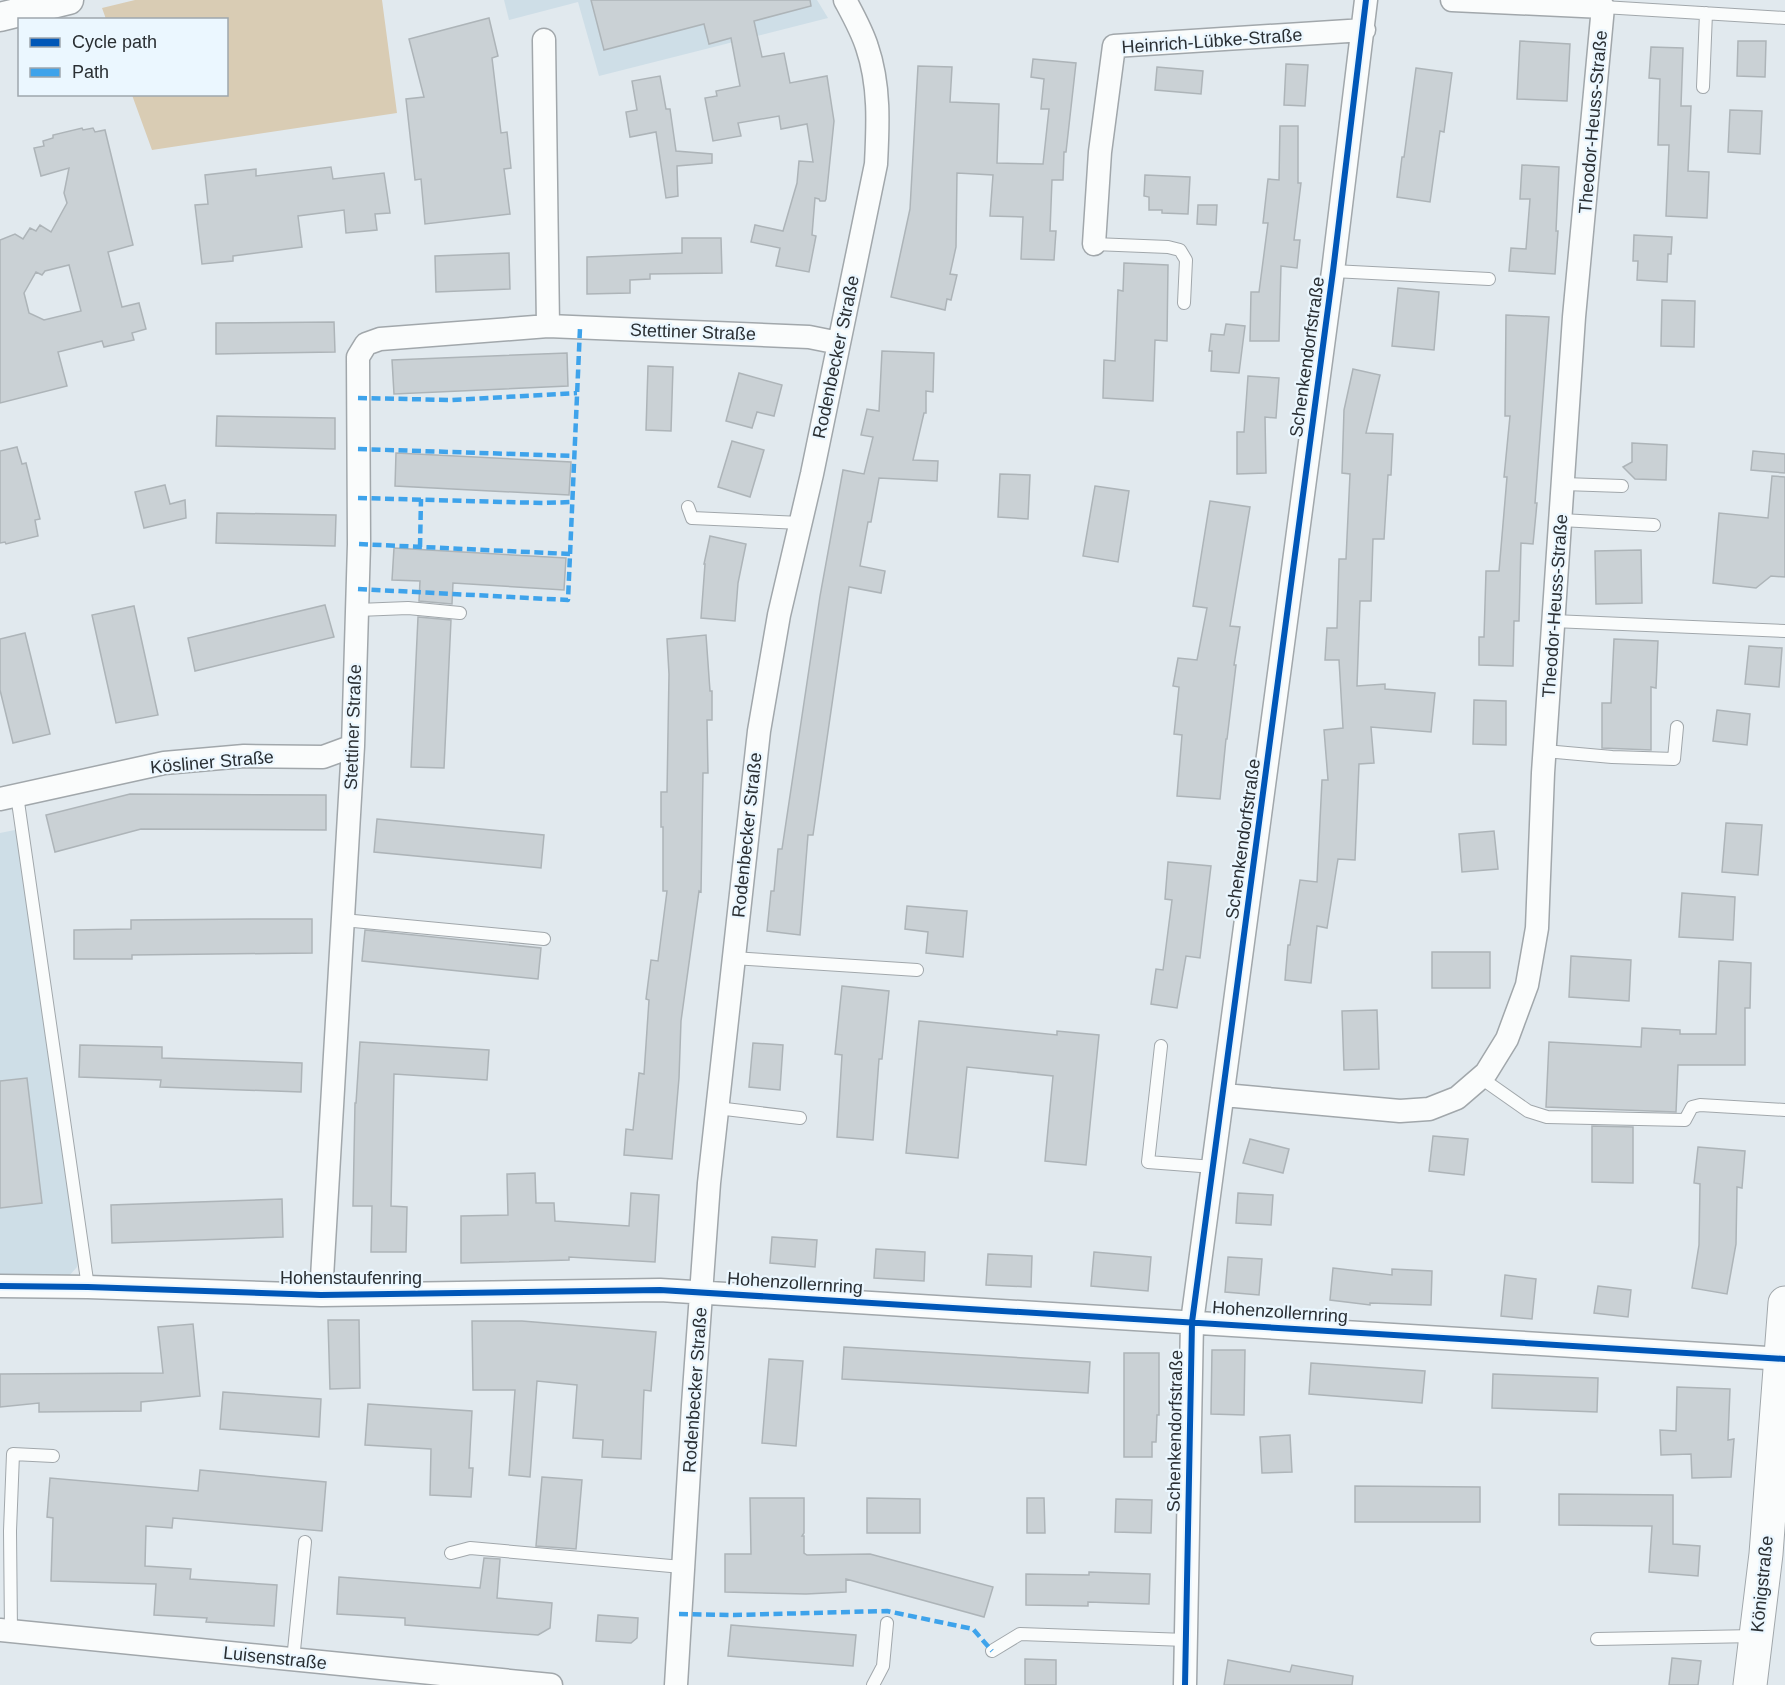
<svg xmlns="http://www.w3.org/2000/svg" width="1785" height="1685" viewBox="0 0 1785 1685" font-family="Helvetica,sans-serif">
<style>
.built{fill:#cedee7}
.park{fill:#d9ccb4}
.building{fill:#cad1d5;stroke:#adb4b8;stroke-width:1.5;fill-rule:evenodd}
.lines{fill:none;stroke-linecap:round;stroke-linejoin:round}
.service-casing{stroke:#a1a7ab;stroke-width:14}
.minor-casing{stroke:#a1a7ab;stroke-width:25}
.tertiary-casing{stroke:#a1a7ab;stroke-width:31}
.secondary-casing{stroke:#a1a7ab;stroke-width:35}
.service{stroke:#fafcfc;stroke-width:12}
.minor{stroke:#fafcfc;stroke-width:22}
.tertiary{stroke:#fafcfc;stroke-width:28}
.secondary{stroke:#fafcfc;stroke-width:33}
.quiet{stroke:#3ea3eb;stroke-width:4.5;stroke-dasharray:9 4.5;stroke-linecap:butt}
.cycleway-casing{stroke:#ebf7ff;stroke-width:10}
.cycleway{stroke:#0057b8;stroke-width:6}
.labels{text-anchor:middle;stroke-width:4.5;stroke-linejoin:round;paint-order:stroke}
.street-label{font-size:18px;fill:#2a2f33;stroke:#ebf7ff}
</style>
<rect width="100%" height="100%" fill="#e1e9ee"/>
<path class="built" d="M504 0H817L828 18 599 76 578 2 509 20Z
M20 829 80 1251 77 1267 68 1277 0 1276V833Z"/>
<path class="park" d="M135 0H382L397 113 152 150 132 95 226 94V20L106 19 102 8Z"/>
<path class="building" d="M591 0H810L811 6 754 21 762 57 784 53 790 83 827 76 834 121 826 199 825 201H820L819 199 815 198 812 235 816 236 809 272 776 266 780 248 751 242 755 225 783 231 797 183 799 161 813 162 807 124 781 129 779 116 738 123 741 136 713 141 705 98 717 96 716 91 740 86 731 38 709 44 704 24 604 50Z
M489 18 498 56 492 58 501 133 507 132 511 168 504 169 510 214 425 224 421 179 415 180 406 99 424 97 409 39Z
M1520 41 1570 44 1567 101 1517 99Z
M1738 41H1766L1765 77 1737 76Z
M1651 47 1683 48 1681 106H1691L1688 171 1709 172 1707 218 1666 216 1669 145H1658L1660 79 1649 78Z
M1033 59 1076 63 1066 152H1064L1063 180H1052L1050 231H1056L1054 260 1021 259 1023 217 990 216 993 175 957 173 956 247 950 274 957 275 951 300 947 299 945 310 891 297 910 209 918 66 952 67 950 102 999 104 997 163 1043 164 1049 109H1041L1044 79 1031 77Z
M1286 64 1308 65 1305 106 1284 105Z
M1157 67 1203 71 1201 94 1155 90Z
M1416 68 1452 73 1444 132 1440 131 1430 202 1397 197 1402 157H1404Z
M660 76 666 109H670L676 151 712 154V163L677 166 678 196 666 198 656 132 630 137 626 112 637 110 632 81Z
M1730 110 1762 111 1760 154 1728 152Z
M1280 126H1298V183H1301L1294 240H1300L1297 268 1281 266 1279 341H1250L1251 292H1259L1268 223H1263L1268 179 1279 180Z
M82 128 83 130 93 128 95 132 105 130 133 245 108 252 122 307 139 303 146 329 132 333 134 340 104 347 102 341 58 352 67 386 0 403V240L15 234 23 239 30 228 36 231 40 225 51 232 67 203 64 193 69 168 41 176 34 148 44 146 43 141 53 138V135ZM69 265 81 311 44 320 29 313 24 293 36 272 42 275 45 271Z
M1522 165 1559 167 1556 231H1558L1555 274 1509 271 1511 248 1526 249 1530 199H1520Z
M331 167 333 179 384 173 390 213 375 214 377 230 346 233 344 210 298 216 302 247 233 256V261L202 264 195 205 208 204 205 175 256 169V176Z
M1145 175 1190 177 1188 214 1162 213V210H1149V197L1144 196Z
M1198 205H1217L1216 225 1197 224Z
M1634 235 1672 237 1671 254H1668L1667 282 1637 280 1638 261H1633Z
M682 238H721L722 273 650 274V279L630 280V293L587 294V257L682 253Z
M509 253 510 289 436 292 435 256Z
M1124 263 1168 265 1167 341 1155 340 1153 401 1103 398 1104 360 1115 361 1118 290 1123 291Z
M1398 288 1439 292 1434 350 1392 346Z
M1662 300 1695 301 1694 347 1661 346Z
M1506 315 1549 317 1535 503H1537L1533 544 1521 543 1519 621H1514L1513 666 1479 665V637H1484L1486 571H1499L1507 477H1504L1510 416H1505Z
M334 322 335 352 216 354V323Z
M1226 324 1245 326 1239 373 1211 371 1212 351H1209L1211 334 1224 335Z
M882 351 934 353 933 392 926 391V413H924L913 460 938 461 937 481 879 478 871 522H868L860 566 885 571 881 593 849 587 813 835H808L800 935 767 931 771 891H774L778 849H782L820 596 843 470 864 474 873 437 861 435 867 409 879 411Z
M567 353 568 386 394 394 392 360Z
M648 366 673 367 671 431 646 430Z
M1353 369 1380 375 1366 433 1393 434 1391 475H1388L1384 539H1373L1371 601H1360L1357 686 1385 684V689L1435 693 1431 732 1371 727 1374 763 1359 764 1355 860 1338 859 1327 928 1317 926 1311 983 1285 980 1288 945H1290L1300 880 1317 882 1322 780H1328L1324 730 1343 728 1339 660H1325L1327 628H1337L1339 559H1346L1350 474 1342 473 1344 410Z
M739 373 782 385 774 416 757 412 752 428 726 421Z
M1248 376 1279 378 1276 418 1265 417 1266 473 1237 474V432H1244Z
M217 416 335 418V449L216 446Z
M732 441 764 450 750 497 718 487Z
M1632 443 1667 445 1666 480 1635 479 1623 467 1632 462Z
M17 447 22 464 26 463 40 519 35 520 38 536 6 544 5 542 0 543V451Z
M1753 451 1785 454V473L1751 470Z
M396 453 571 462 569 495 395 486Z
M1000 474 1030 475 1028 519 998 517Z
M1772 476 1785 477V577L1771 576 1756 588 1713 583 1719 513 1768 518Z
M165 485 170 504 185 500 186 518 144 528 135 492Z
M1095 486 1129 491 1118 562 1083 556Z
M1210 501 1250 507 1230 626 1240 627 1234 665H1236L1227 739H1226L1220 799 1177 796 1182 735 1174 734 1179 687 1173 686 1178 658 1197 660 1207 608 1193 606Z
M217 513 336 515 335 546 216 543Z
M710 536 746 544 738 583 735 621 701 618 705 564H704Z
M394 548 566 558 564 590 453 583 452 604 419 601 420 581 392 580Z
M1641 550 1642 603 1596 604 1595 551Z
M325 605 334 637 195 671 188 638Z
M134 606 158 715 116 723 92 615Z
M418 617 451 620 444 768 411 767Z
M25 633 50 734 13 743 0 690V639Z
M706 635 710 691H712V720H707L708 773H703L701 892 699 891 681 1021 679 1078 672 1159 624 1155 626 1129 633 1130 639 1073 644 1074 649 1000 646 999 651 960 658 961 667 891H663V827H661V792H667L669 674 667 639Z
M1614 639 1658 641 1656 688 1651 687V750L1602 748V703H1611Z
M1749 646 1782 648 1779 687 1745 684Z
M1474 700 1506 701V745L1473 744Z
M1717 710 1750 714 1747 745 1713 741Z
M130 794 326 795V830L141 829 55 852 46 815Z
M377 819 544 835 541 868 374 852Z
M1726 823 1762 825 1758 875 1722 872Z
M1494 831 1498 869 1462 872 1459 834Z
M1168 862 1211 866 1200 958 1186 956 1177 1008 1151 1004 1156 969 1163 970 1172 900 1165 899Z
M1682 893 1735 897 1733 940 1679 937Z
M907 906 967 911 963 957 926 953 928 932 905 929Z
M252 919H312V953L132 955V959H74V930L131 929V920Z
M365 930 541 948 538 979 362 961Z
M1432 952H1490V988H1432Z
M1571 956 1631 960 1629 1001 1569 997Z
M1719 961 1751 963 1750 1008H1745V1065H1678L1676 1112 1546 1107 1549 1042 1641 1047 1642 1028 1680 1030V1034H1716Z
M842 986 889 991 882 1059H879L873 1140 837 1137 842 1055 835 1054Z
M1377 1010 1379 1069 1344 1070 1342 1011Z
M919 1021 1057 1035V1031L1099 1035 1086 1165 1045 1161 1053 1076 967 1067 958 1158 906 1153Z
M360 1042 489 1050 487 1080 394 1074 391 1206 407 1207 406 1252H371L372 1206H353L355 1103H356Z
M753 1043 783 1045 780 1090 749 1087Z
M80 1045 162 1047V1058L302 1063 301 1092 160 1087 161 1080 79 1077Z
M27 1078 42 1203 0 1208V1081Z
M1592 1126 1633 1127V1183L1592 1182Z
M1433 1136 1468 1139 1464 1175 1429 1171Z
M1250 1139 1289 1149 1283 1173 1243 1163Z
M1698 1147 1745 1151 1742 1188 1737 1187 1736 1244 1727 1294 1692 1288 1699 1245 1700 1184 1694 1183Z
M535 1173 536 1203H554L555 1221 629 1226 631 1193 659 1195 655 1262 569 1257V1260L461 1263V1216L508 1215 507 1174Z
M1238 1193 1273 1195 1271 1225 1236 1223Z
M282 1199 283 1237 112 1243 111 1205Z
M772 1237 817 1240 815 1267 770 1263Z
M876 1249 925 1252 924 1281 874 1278Z
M1094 1252 1151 1257 1148 1291 1091 1286Z
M988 1254 1032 1256 1031 1287 986 1285Z
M1228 1257 1262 1259 1259 1295 1225 1292Z
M1333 1268 1392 1275V1269L1432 1271 1431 1305 1370 1303V1305L1330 1300Z
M1505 1275 1536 1279 1532 1319 1501 1316Z
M1598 1286 1631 1290 1628 1317 1594 1313Z
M328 1320H359L360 1388 330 1389Z
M472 1321H522L656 1332 651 1391 644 1390 641 1459 602 1457 603 1440 573 1438 577 1385 537 1381 530 1477 509 1475 515 1390H473Z
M193 1324 200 1396 141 1402V1411L39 1412V1403L0 1407V1374L163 1373 158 1327Z
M844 1347 1090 1362 1088 1393 842 1379Z
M1212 1350H1245L1244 1415 1211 1414Z
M1124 1353H1159V1415H1157L1156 1442H1152V1457H1124Z
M769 1359 803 1361 796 1446 762 1443Z
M1311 1363 1425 1371 1422 1403 1309 1394Z
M1493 1374 1598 1378 1597 1412 1492 1408Z
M1677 1387 1730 1389 1728 1440 1734 1439 1731 1477 1692 1478 1691 1454 1661 1455 1660 1430 1676 1431Z
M223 1392 321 1399 319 1437 220 1429Z
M368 1404 472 1411 469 1468H473L471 1497 430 1495 431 1449 365 1445Z
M1290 1435 1292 1472 1262 1473 1260 1437Z
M200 1470 326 1482 322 1531 173 1518 172 1528 146 1526 145 1566 191 1569 190 1579 277 1585 274 1626 206 1622 207 1618 154 1615 156 1584 51 1581 53 1518 47 1517 50 1478 198 1491Z
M542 1477 582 1480 576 1549 536 1546Z
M1355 1486 1480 1487V1522H1355Z
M1559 1494 1673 1495V1544L1700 1546 1698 1576 1649 1572 1652 1526 1559 1525Z
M750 1498H804V1533L802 1536H804V1553L807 1555 870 1554 993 1587 984 1617 846 1579V1592L806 1594 725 1592V1554H751Z
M867 1498 920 1499V1533H867Z
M1027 1498H1044L1045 1533H1027Z
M1116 1499 1152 1500 1151 1533 1115 1532Z
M484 1558 500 1559 497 1598 552 1603 550 1628 538 1635 405 1625V1618L337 1614 339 1577 480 1588Z
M1089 1572 1150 1574 1149 1604 1088 1602V1606L1026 1605V1574L1089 1575Z
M598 1615 638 1618 637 1638 631 1643 596 1641Z
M731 1625 856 1635 853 1666 728 1656Z
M1672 1658 1701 1661 1698 1685H1669Z
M1025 1659 1056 1660V1685H1025Z
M1228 1660 1290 1672 1292 1665 1353 1676 1352 1685H1224Z"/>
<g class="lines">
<g class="service-casing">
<path id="service" d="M1603 7 1785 18
M1703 87 1706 13
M1094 244 1168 247 1180 250 1186 260 1184 303
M1333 271 1489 279
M1564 484 1622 486
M688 507 692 518 801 523
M1561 520 1654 525
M358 610 408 608 460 613
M1553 621 1785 631
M1545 751 1612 757 1674 759 1677 727
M17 795 88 1287
M343 920 544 939
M733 958 917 970
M1161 1046 1148 1162 1214 1167
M1481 1078 1528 1111 1547 1117 1685 1120 1692 1107 1700 1105 1785 1110
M717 1108 800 1118
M451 1553 470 1548 682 1567
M11 1632 10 1531 13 1454 53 1456
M1597 1639 1756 1636
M992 1651 1020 1634 1186 1640
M293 1660 305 1542
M873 1685 883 1666 887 1623"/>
</g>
<g class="minor-casing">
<path id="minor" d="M544 40 548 326
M1094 244 1100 152 1114 46 1364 30
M0 799 164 763 244 756 323 757 353 746
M1224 1095 1400 1111 1429 1109 1457 1098 1486 1073 1507 1039 1527 985 1537 928 1543 773 1574 317 1603 7 1452 0
M0 1286 88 1287 321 1295 660 1290 1785 1359
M321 1295 353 746 359 544 358 357 366 344 380 339 548 326 809 337 839 343
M0 1630 551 1685
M676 1685 693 1405 709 1183 759 731 779 615 812 474 876 164C878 125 880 85 867 47 862 31 853 15 845 0
M1185 1685 1192 1322 1333 271 1366 0"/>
</g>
<g class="tertiary-casing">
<path id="tertiary" d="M0 17 69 0"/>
</g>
<g class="secondary-casing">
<path id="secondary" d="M1750 1685 1766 1554 1785 1303"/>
</g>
<use href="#service" class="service"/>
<use href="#minor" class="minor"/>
<use href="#tertiary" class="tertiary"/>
<use href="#secondary" class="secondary"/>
<path class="quiet" d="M358 398 451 400 577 393
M358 449 574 456
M358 498 543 503 572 502
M359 544 570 554
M420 547 421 499
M358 589 568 600 580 328
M679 1614 734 1615 887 1611 973 1629 992 1651"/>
<g class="cycleway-casing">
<path id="cycleway" d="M0 1286 88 1287 321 1295 660 1290 1785 1359
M1185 1685 1192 1322 1333 271 1366 0"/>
</g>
<use href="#cycleway" class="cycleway"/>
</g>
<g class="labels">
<g class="street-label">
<text transform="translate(1212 41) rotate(-4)" y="6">Heinrich-Lübke-Straße</text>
<text transform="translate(1593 122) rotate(-85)" y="6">Theodor-Heuss-Straße</text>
<text transform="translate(693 332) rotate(2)" y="6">Stettiner Straße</text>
<text transform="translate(836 357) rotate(-78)" y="6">Rodenbecker Straße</text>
<text transform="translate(1307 357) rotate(-82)" y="6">Schenkendorfstraße</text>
<text transform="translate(1555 606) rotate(-86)" y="6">Theodor-Heuss-Straße</text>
<text transform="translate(353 727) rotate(-88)" y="6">Stettiner Straße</text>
<text transform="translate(212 762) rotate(-5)" y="6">Kösliner Straße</text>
<text transform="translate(747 835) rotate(-84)" y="6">Rodenbecker Straße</text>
<text transform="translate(1243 839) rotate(-82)" y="6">Schenkendorfstraße</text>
<text x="351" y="1284">Hohenstaufenring</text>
<text transform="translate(795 1283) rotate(4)" y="6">Hohenzollernring</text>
<text transform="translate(1280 1312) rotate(4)" y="6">Hohenzollernring</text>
<text transform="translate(695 1390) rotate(-86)" y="6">Rodenbecker Straße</text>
<text transform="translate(1175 1431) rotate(-89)" y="6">Schenkendorfstraße</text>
<text transform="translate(1762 1584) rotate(-84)" y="6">Königstraße</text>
<text transform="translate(275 1658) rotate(6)" y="6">Luisenstraße</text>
</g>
</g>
<rect x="18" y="18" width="210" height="78" fill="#ebf7ff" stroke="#9ea7ad" stroke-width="1.5"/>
<rect x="30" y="38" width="30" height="9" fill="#0057b8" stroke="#9ea7ad" stroke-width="1.5"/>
<text x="72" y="48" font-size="18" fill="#2a2f33">Cycle path</text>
<rect x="30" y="68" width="30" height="9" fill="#3ea3eb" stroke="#9ea7ad" stroke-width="1.5"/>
<text x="72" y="78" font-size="18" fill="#2a2f33">Path</text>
</svg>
